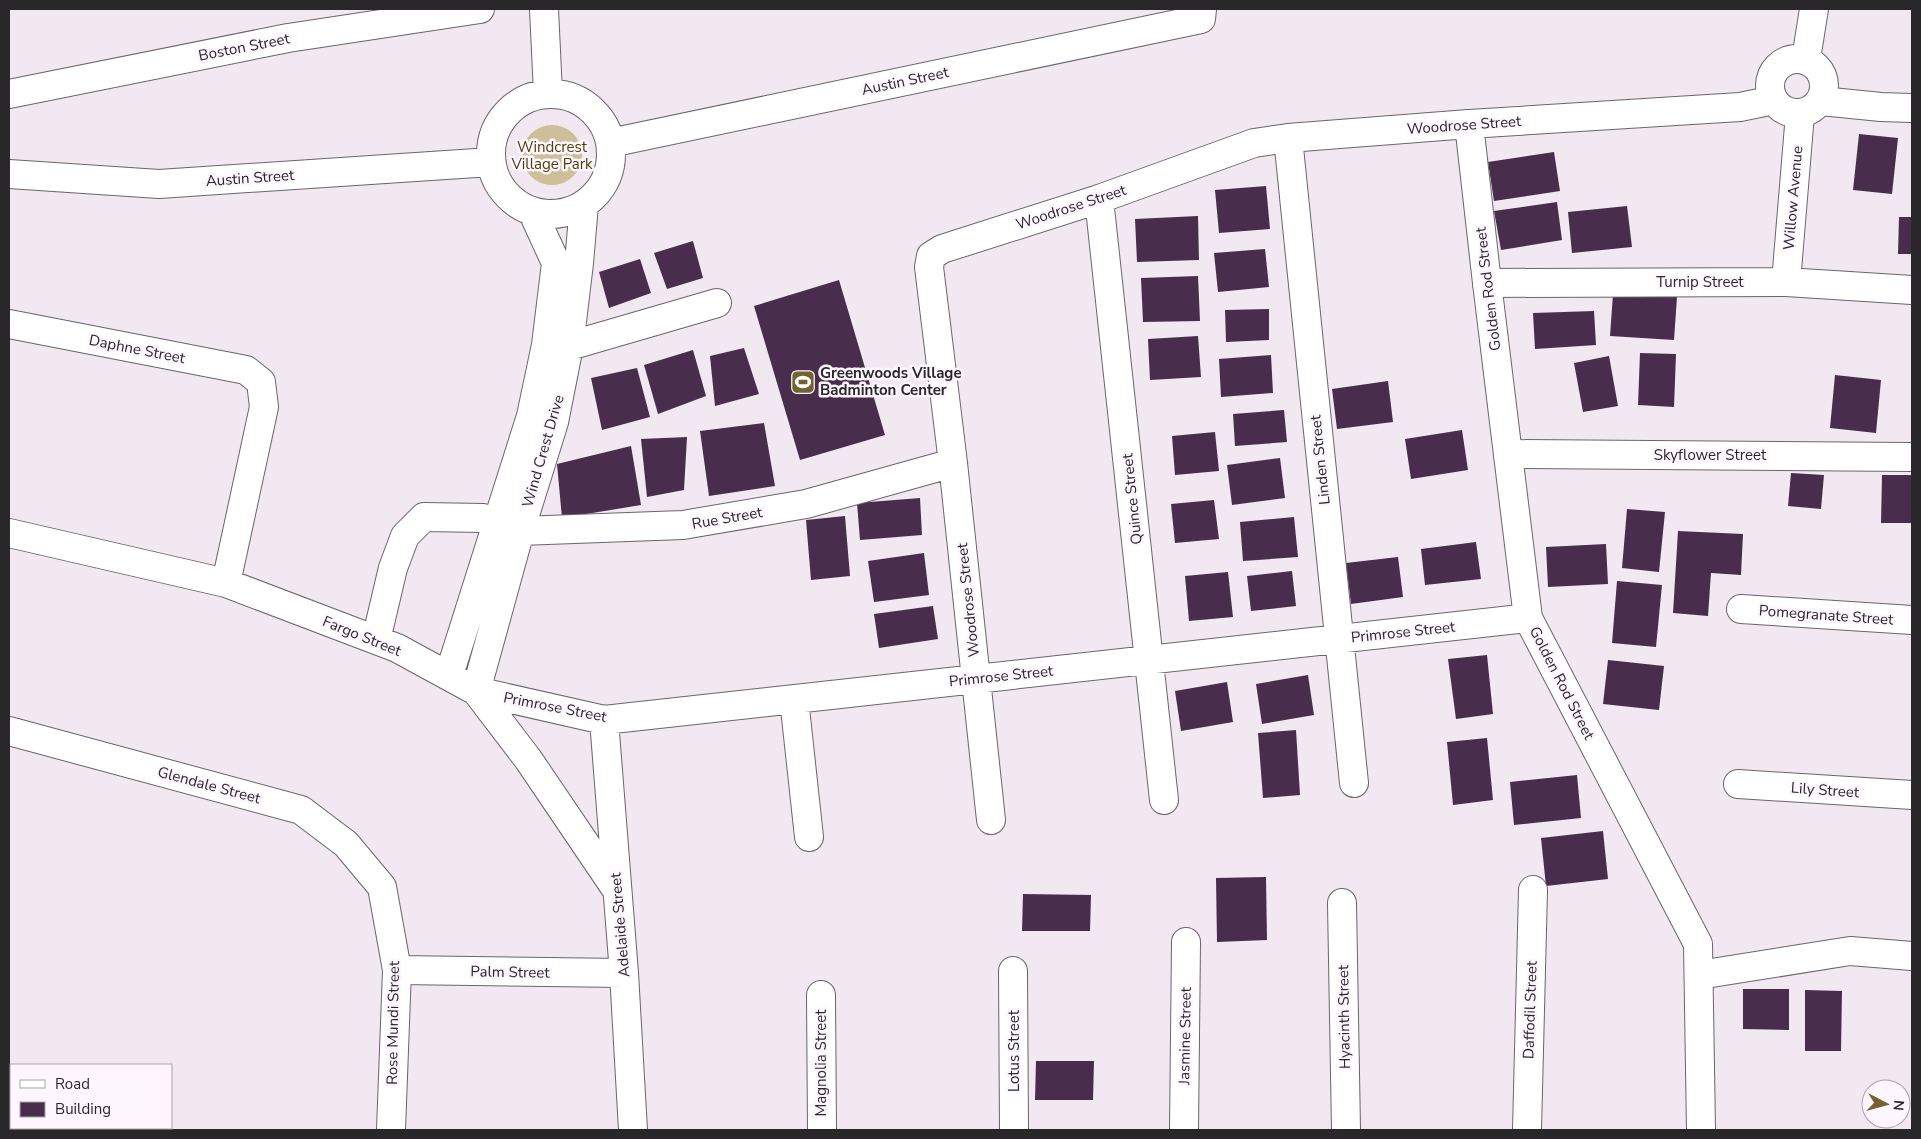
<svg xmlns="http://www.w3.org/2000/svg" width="1921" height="1139" viewBox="0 0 1921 1139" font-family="'Nunito Sans',sans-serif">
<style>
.green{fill:#cdbf97}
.building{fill:#482e4c}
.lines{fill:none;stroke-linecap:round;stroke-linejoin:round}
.minor-casing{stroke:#6b646d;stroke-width:30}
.tertiary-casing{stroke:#6b646d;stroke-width:30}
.minor{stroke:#fff;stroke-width:28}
.tertiary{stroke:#fff;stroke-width:28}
.labels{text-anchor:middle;stroke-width:5;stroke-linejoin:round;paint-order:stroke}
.street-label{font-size:15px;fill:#2a272a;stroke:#fdf6fe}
.park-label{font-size:15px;fill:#504008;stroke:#fdf6fe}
.poi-label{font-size:15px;font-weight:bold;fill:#2a272a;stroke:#fdf6fe;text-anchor:start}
</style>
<rect width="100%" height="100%" fill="#f1e8f2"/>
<path class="green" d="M522 155a30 30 0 1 1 60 0a30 30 0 1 1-60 0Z"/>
<path class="building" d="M1859 134 1898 138 1892 194 1853 190Z
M1554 152 1560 191 1494 201 1488 162Z
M1266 186 1270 229 1219 233 1215 190Z
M1557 202 1562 240 1501 250 1494 211Z
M1627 206 1632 247 1572 253 1568 212Z
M1198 216 1199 260 1137 262 1135 219Z
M1899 217H1912V254H1898Z
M693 241 703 278 667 289 654 253Z
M1265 249 1269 287 1218 292 1214 253Z
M640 259 651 293 609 308 599 272Z
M1198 276 1200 321 1143 322 1141 278Z
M839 280 885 435 800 460 754 306Z
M1613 294 1677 297 1674 340 1610 336Z
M1269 309V340L1226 342 1225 310Z
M1594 311 1596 345 1535 349 1533 313Z
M1198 336 1201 377 1150 380 1148 339Z
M744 348 759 394 715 406 710 356Z
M693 350 706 396 658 414 644 365Z
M1640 353 1676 354 1674 407 1638 405Z
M1271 355 1273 393 1221 397 1219 359Z
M1609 356 1618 406 1583 412 1574 363Z
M637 368 650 417 602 430 591 378Z
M1835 375 1881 380 1876 433 1830 428Z
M1388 381 1393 422 1337 429 1332 389Z
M1284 410 1287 442 1235 446 1233 414Z
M764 423 775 486 709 496 700 431Z
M1462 430 1468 470 1411 479 1405 439Z
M1215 432 1219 471 1175 475 1172 436Z
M687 437 684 490 647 497 641 439Z
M631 446 641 505 562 518 557 464Z
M1280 458 1285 498 1232 505 1227 465Z
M1791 473 1824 475 1821 509 1788 506Z
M1882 475H1912V523H1881Z
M920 498 922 535 860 540 857 503Z
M1214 500 1219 539 1175 543 1171 504Z
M1627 509 1665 512 1659 572 1622 568Z
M845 516 850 576 811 580 806 520Z
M1294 517 1298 557 1243 561 1240 522Z
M1678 531 1743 534 1741 575 1711 573 1708 616 1673 613Z
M1476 542 1481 579 1425 585 1421 549Z
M1606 544 1608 584 1548 587 1546 547Z
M924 553 929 595 874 602 868 561Z
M1398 557 1403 597 1351 604 1346 563Z
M1292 571 1296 606 1251 611 1247 576Z
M1228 572 1233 617 1189 621 1185 576Z
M1617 581 1662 585 1656 647 1612 643Z
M933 606 938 639 879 648 874 614Z
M1487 655 1493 714 1456 719 1448 659Z
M1608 660 1664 666 1659 710 1603 704Z
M1308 675 1314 715 1262 724 1256 684Z
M1227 682 1233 722 1181 731 1175 691Z
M1296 730 1300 795 1263 798 1258 733Z
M1487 738 1493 800 1453 805 1447 742Z
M1577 775 1581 818 1514 825 1510 782Z
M1603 831 1608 879 1546 886 1541 838Z
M1266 877 1267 940 1217 942 1216 878Z
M1023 894 1091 895 1090 931H1022Z
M1743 989H1789V1030L1743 1029Z
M1805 990 1842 991 1841 1051H1805Z
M1036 1061H1094L1093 1100H1035Z"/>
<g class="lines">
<g class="minor-casing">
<path id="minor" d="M544 9 548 93
M491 154a60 60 0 1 1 120 0a60 60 0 1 1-120 0Z
M9 94 288 38 480 9
M1821 101 1881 107 1912 108
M1288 138 1354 783
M610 143 1201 19 1202 9
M9 174 159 184 491 162
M1099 199 1164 800
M1786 282 1800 114
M1487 283 1786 282 1912 290
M9 324 246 370 261 382 264 407 226 583
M569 346 717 303
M1508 454 1912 457
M9 533 226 583 397 648 476 691 528 759 616 889
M1741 609 1912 620
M376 640 393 568 405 536 424 517 483 518 520 531 683 525 806 504 953 463
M449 675 531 416 546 345 556 263 533 213
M476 691 604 720 1528 618
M476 691 520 531 554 422 569 346 579 263 584 205
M794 699 809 837
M604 720 624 973 633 1130
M9 731 301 810 346 844 382 887 397 970 391 1130
M1738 784 1912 795
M991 820 953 463 929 267 931 256 942 249 1099 199 1254 143 1288 138 1469 124
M1342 903 1346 1130
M397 970 624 973
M1013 971 1014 1130
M1699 975 1850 951 1912 956
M821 995 822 1130
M1184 1130 1186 942
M1527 1130 1533 890"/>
</g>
<g class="tertiary-casing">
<path id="tertiary" d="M1770 86a27 27 0 1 1 54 0a27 27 0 1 1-54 0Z
M1806 59 1814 9
M1701 1130 1698 944 1528 618 1487 283 1469 124 1740 107 1774 100"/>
</g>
<use href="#minor" class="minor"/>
<use href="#tertiary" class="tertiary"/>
</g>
<defs>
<g id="stadium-square" transform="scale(1.25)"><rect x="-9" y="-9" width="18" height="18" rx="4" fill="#736230" stroke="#fdf6fe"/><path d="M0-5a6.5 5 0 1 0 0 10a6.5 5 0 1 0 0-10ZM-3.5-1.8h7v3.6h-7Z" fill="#fff"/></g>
</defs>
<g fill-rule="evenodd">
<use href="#stadium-square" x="803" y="382"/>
</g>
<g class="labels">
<g class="street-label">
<text transform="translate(244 47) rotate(-11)" y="5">Boston Street</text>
<text transform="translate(905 81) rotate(-12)" y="5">Austin Street</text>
<text transform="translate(1464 125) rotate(-4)" y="5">Woodrose Street</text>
<text transform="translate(250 178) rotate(-4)" y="5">Austin Street</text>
<text transform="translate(1793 198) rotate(-85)" y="5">Willow Avenue</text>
<text transform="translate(1071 207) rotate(-18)" y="5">Woodrose Street</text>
<text x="1700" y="287">Turnip Street</text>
<text transform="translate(1488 289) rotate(-97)" y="5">Golden Rod Street</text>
<text transform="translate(137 349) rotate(11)" y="5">Daphne Street</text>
<text transform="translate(543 451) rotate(-74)" y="5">Wind Crest Drive</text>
<text x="1710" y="460">Skyflower Street</text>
<text transform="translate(1320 460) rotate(-96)" y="5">Linden Street</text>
<text transform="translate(1132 499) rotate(-96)" y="5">Quince Street</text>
<text transform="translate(727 518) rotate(-10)" y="5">Rue Street</text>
<text transform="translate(968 600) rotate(-96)" y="5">Woodrose Street</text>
<text transform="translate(1826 615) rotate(4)" y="5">Pomegranate Street</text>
<text transform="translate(1403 632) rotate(-6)" y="5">Primrose Street</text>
<text transform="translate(362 636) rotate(22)" y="5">Fargo Street</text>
<text transform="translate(1001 676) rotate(-6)" y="5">Primrose Street</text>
<text transform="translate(1562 683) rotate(63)" y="5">Golden Rod Street</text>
<text transform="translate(555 707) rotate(11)" y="5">Primrose Street</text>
<text transform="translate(209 785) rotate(15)" y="5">Glendale Street</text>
<text transform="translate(1825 790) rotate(4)" y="5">Lily Street</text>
<text transform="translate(620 925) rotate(-95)" y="5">Adelaide Street</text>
<text transform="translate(510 972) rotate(1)" y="5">Palm Street</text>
<text transform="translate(1530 1010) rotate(-88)" y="5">Daffodil Street</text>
<text transform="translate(1344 1017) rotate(-91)" y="5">Hyacinth Street</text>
<text transform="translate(393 1023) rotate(-89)" y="5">Rose Mundi Street</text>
<text transform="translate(1185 1036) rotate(-89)" y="5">Jasmine Street</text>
<text transform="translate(1014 1051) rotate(-90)" y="5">Lotus Street</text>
<text transform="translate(821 1063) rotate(-90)" y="5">Magnolia Street</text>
</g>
<g class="park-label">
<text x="552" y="152">Windcrest<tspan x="552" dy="17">Village Park</tspan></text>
</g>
<g class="poi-label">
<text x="820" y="378">Greenwoods Village<tspan x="820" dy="17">Badminton Center</tspan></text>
</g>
</g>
<rect width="1921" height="1139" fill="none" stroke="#2a272a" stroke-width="20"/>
<rect x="10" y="1064" width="162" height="65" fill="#fdf6fe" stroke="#a9a3a9"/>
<rect x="20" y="1080" width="25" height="8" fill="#ffffff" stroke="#a9a3a9"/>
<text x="55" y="1089" font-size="15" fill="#2a272a">Road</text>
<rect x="20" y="1102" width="25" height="15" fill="#482e4c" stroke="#a9a3a9"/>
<text x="55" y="1114" font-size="15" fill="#2a272a">Building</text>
<g transform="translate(1886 1104) rotate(96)"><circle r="24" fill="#fdf6fe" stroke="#a9a3a9"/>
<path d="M0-4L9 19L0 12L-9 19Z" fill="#736230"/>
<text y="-8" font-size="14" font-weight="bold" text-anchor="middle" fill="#2a272a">N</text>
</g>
</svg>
